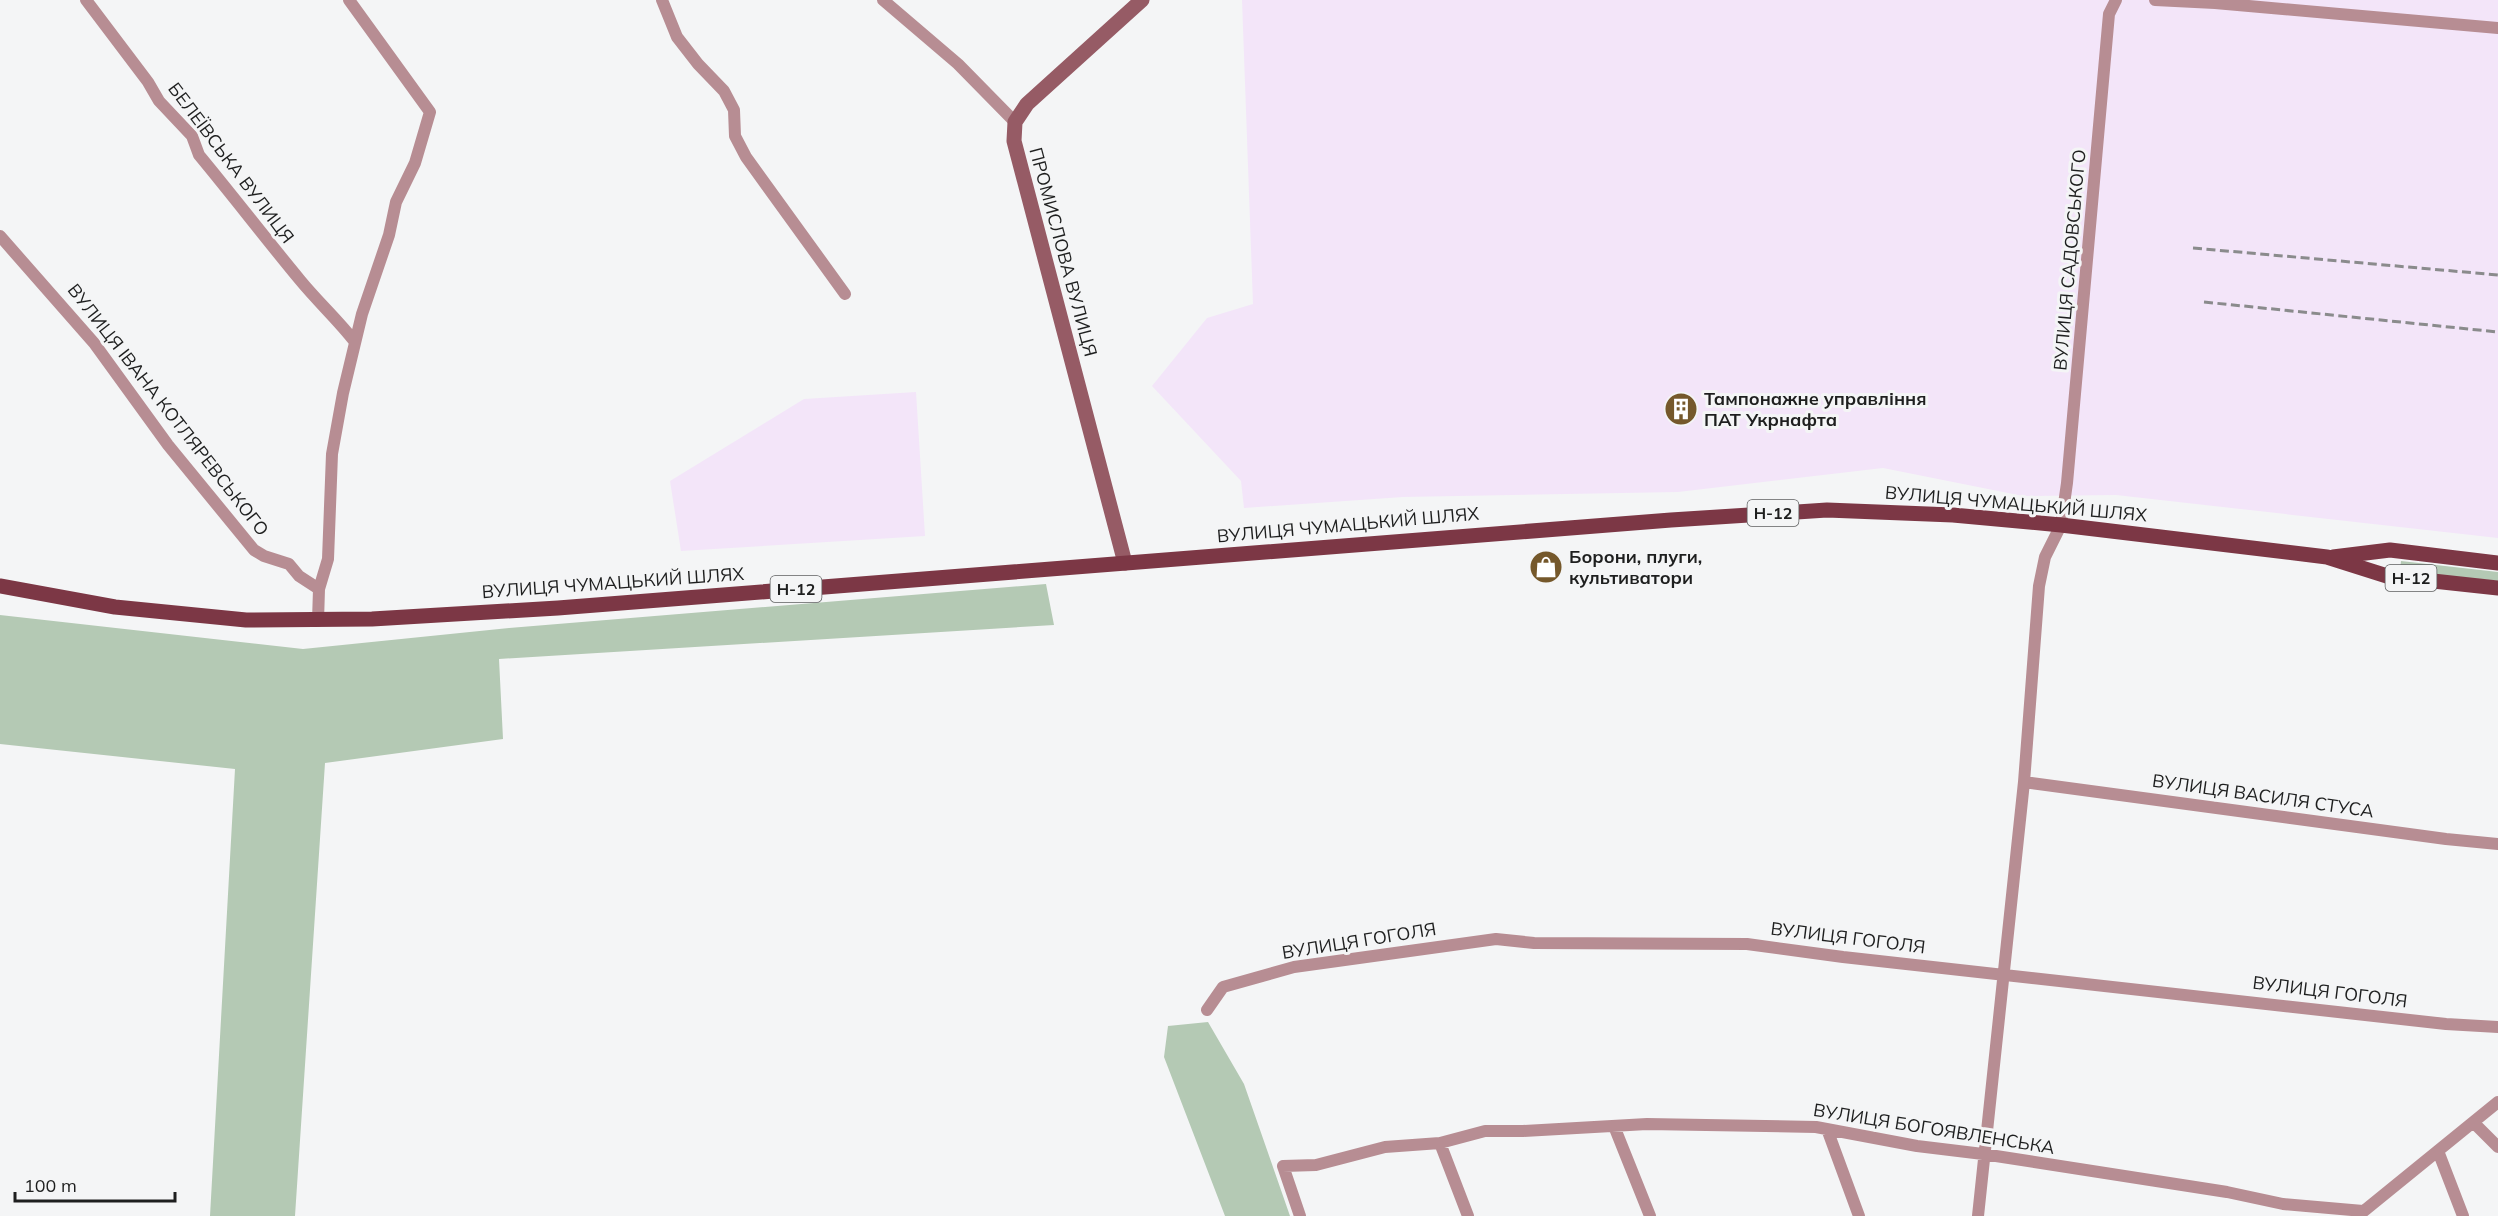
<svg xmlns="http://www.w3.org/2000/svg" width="2498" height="1216" viewBox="0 0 2498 1216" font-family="Mulish,sans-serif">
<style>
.industrial{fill:#f3e5f9}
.green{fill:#b4c9b4}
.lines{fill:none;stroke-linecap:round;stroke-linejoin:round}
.street{stroke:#b78d93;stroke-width:12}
.secondary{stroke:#965b65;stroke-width:15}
.primary{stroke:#7c3745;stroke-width:15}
.rail{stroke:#8a8b8c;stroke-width:3;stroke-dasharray:9 4.5;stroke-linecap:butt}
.labels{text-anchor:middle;stroke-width:6;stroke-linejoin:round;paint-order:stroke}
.shield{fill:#f4f5f6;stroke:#5e5f60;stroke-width:1.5}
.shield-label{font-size:16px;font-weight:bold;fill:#1e1f1f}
.street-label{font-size:18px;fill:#1e1f1f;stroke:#f4f5f6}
.poi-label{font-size:18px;font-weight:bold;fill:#1e1f1f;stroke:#f4f5f6;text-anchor:start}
</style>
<rect width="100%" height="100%" fill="#f4f5f6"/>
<path class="industrial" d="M1242 0H2498V538L2116 495 2023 496 1883 468 1678 492 1403 497 1244 508 1241 481 1152 386 1207 318 1253 304Z
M916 392 925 536 681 551 670 481 804 399Z"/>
<path class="green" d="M2401 561 2498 572V581L2400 571Z
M1046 584 1054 625 499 659 503 739 325 763 295 1216H210L235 769 0 744V615L303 649 509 628Z
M1208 1022 1244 1084 1290 1216H1225L1164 1057 1168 1026Z"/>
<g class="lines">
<path class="street" d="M86 0 148 82 159 101 192 136 199 155C233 196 266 239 300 280 318 302 338 320 355 342
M662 0 677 37 698 64 724 91 734 110 735 136 746 157 845 294
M883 0 958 64 1015 122
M2155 0 2215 3 2498 28
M0 236 94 343 168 445 254 550 264 556 289 564 299 576 319 589
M318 621 319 589 328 559 332 454 343 393 362 314 389 235 396 202 415 163 430 112 349 0
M2024 782 2446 839 2498 844
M1207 1010 1223 987 1294 967 1496 939 1534 943 1747 944 1843 957 2446 1024 2498 1027
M2474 1123 2498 1147
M1614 1126 1650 1216
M1827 1129 1859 1216
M1440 1143 1468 1216
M2438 1151 2463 1216
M2359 1215 2498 1102
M1300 1216 1283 1166 1316 1165 1385 1147 1440 1143 1485 1131H1523L1647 1124 1816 1127 1917 1146 1983 1154 2227 1192 2283 1204 2363 1211
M1978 1216 2024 782 2039 586 2045 557 2061 525 2067 483 2109 14 2116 0"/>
<path class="secondary" d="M1125 563 1014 141 1015 122 1027 104 1142 0"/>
<path class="primary" d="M2333 557 2390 550 2498 563
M0 586 115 607 246 620 372 619 558 608 1671 520 1827 510 1953 515 2061 525 2327 557 2387 576 2498 588"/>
<path class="rail" d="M2193 248 2498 275
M2204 302 2498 332"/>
</g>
<defs>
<g id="building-disc" transform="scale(1.725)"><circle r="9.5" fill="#75582b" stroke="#f4f5f6"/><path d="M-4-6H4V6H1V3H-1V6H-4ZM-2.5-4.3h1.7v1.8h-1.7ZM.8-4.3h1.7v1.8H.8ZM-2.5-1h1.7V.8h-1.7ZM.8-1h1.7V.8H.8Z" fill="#fff"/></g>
<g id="shop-disc" transform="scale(1.725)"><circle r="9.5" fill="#75582b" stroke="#f4f5f6"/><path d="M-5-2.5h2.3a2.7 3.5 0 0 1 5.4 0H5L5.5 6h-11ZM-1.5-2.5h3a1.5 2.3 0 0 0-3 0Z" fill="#fff"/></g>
</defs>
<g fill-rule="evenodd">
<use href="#building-disc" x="1681" y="409"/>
<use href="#shop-disc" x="1546" y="567"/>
</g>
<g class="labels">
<g class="shield">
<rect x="1747.5" y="500" width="51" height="26" rx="4.5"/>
<rect x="2385.5" y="565" width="51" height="26" rx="4.5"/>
<rect x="770.5" y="576" width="51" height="26" rx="4.5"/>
</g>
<g class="shield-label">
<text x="1773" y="519">Н-12</text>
<text x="2411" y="584">Н-12</text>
<text x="796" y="595">Н-12</text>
</g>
<g class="street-label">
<text transform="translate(231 163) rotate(53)" y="6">БЕЛЕЇВСЬКА ВУЛИЦЯ</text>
<text transform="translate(1063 252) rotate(75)" y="6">ПРОМИСЛОВА ВУЛИЦЯ</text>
<text transform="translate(2070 260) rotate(-85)" y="6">ВУЛИЦЯ САДОВСЬКОГО</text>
<text transform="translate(168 410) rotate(52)" y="6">ВУЛИЦЯ ІВАНА КОТЛЯРЕВСЬКОГО</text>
<text transform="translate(2016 504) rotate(5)" y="6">ВУЛИЦЯ ЧУМАЦЬКИЙ ШЛЯХ</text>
<text transform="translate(1348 525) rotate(-5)" y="6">ВУЛИЦЯ ЧУМАЦЬКИЙ ШЛЯХ</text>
<text transform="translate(613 583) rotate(-4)" y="6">ВУЛИЦЯ ЧУМАЦЬКИЙ ШЛЯХ</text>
<text transform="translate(2263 796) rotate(8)" y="6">ВУЛИЦЯ ВАСИЛЯ СТУСА</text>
<text transform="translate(1848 938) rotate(7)" y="6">ВУЛИЦЯ ГОГОЛЯ</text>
<text transform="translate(1359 941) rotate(-9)" y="6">ВУЛИЦЯ ГОГОЛЯ</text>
<text transform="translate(2330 992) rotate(7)" y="6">ВУЛИЦЯ ГОГОЛЯ</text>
<text transform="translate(1934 1129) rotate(9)" y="6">ВУЛИЦЯ БОГОЯВЛЕНСЬКА</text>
</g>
<g class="poi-label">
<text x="1704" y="405">Тампонажне управління<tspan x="1704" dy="21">ПАТ Укрнафта</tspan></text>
<text x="1569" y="563">Борони, плуги,<tspan x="1569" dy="21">культиватори</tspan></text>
</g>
</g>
<path d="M15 1192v9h160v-9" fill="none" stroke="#1e1f1f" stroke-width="3"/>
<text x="24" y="1192" font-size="18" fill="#1e1f1f" stroke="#f4f5f6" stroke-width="4.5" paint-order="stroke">100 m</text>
</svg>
